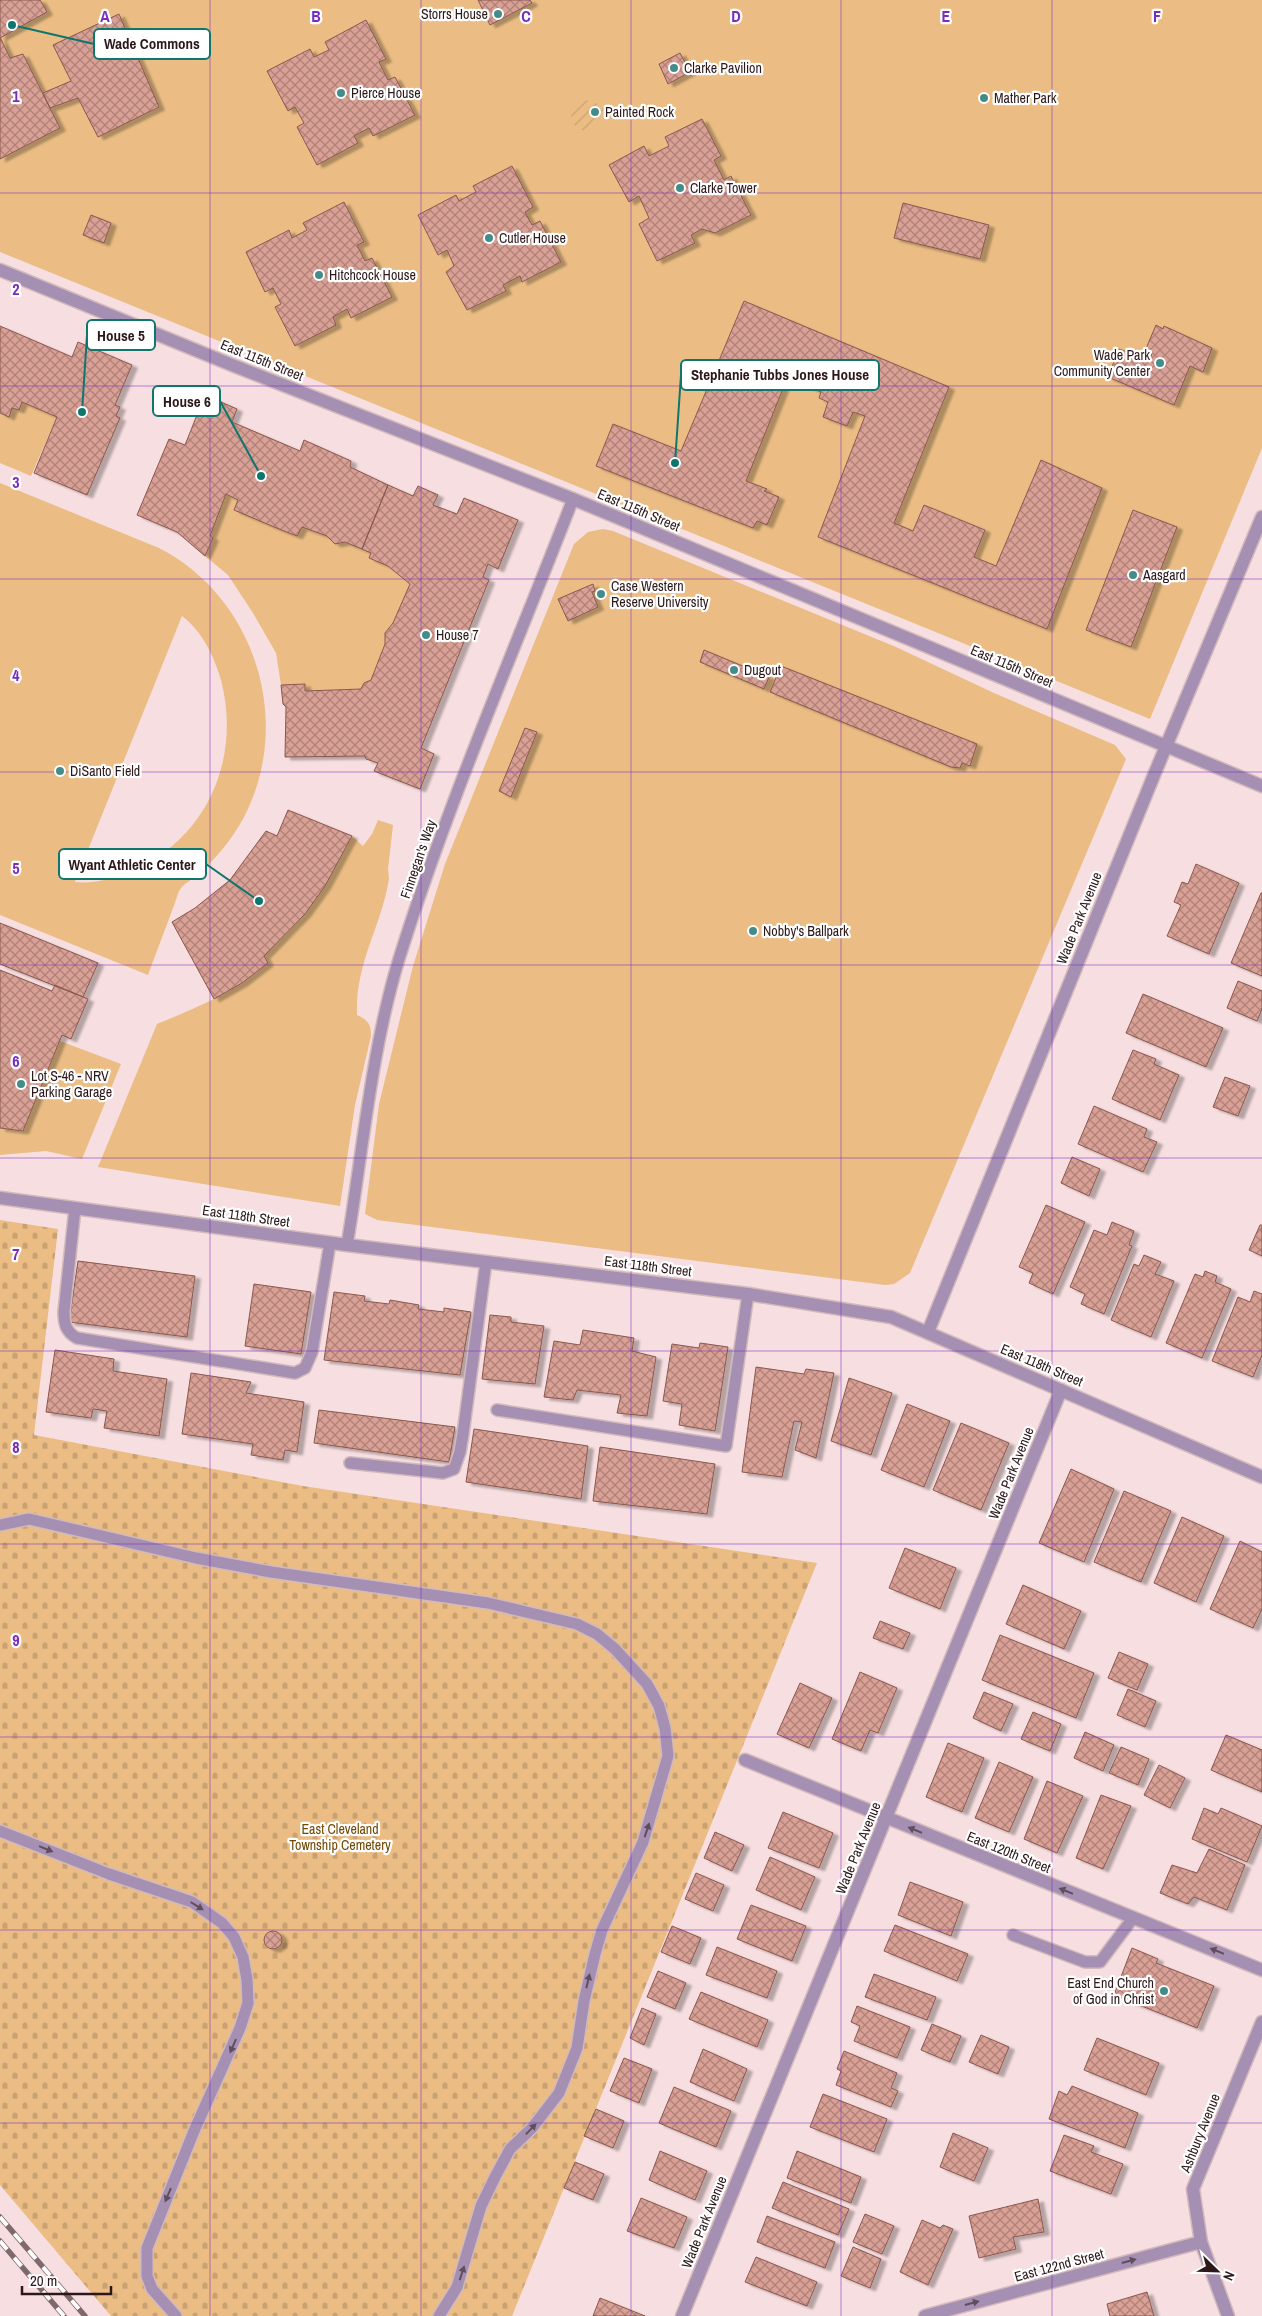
<svg xmlns="http://www.w3.org/2000/svg" width="1262" height="2316" viewBox="0 0 1262 2316" font-family="'Archivo Narrow',sans-serif">
<style>
.grass{fill:#ebbd84;fill-rule:evenodd}
.cemetery{fill:url(#cemetery-stones)}
.garden{fill:url(#garden-furrows)}
.building{fill:url(#building-cross-hatch);stroke:#8a574d;filter:url(#shadow)}
.lines{fill:none;stroke-linecap:round;stroke-linejoin:round}
.service-casing{stroke:#d2babc;stroke-width:14}
.minor-casing{stroke:#d2babc;stroke-width:15}
.tertiary-casing{stroke:#d2babc;stroke-width:15}
.service{stroke:#a58fb3;stroke-width:11}
.minor{stroke:#a58fb3;stroke-width:12}
.tertiary{stroke:#a58fb3;stroke-width:12}
.rail-casing{stroke:#80696b;stroke-width:5.5}
.rail{stroke:#fff;stroke-width:4;stroke-dasharray:11;stroke-linecap:butt}
.oneway{fill:#624d5e}
.grid{fill:none;stroke:#7b2cbf;stroke-width:1;stroke-opacity:0.55}
.poi-dot{fill:#448c89;stroke:#fff;stroke-width:2}
.labels{text-anchor:middle;stroke-width:4.5;stroke-linejoin:round;paint-order:stroke}
.poi-label{font-size:14px;fill:#2c1719;stroke:#fff;text-anchor:start}
.street-label{font-size:14px;fill:#2c1719;stroke:#fff}
.park-label{font-size:14px;fill:#724801;stroke:#fff}
.grid-label{font-size:16px;text-anchor:middle;font-weight:bold;fill:#7b2cbf;stroke:#fff;stroke-width:4.5;stroke-linejoin:round;paint-order:stroke}
.leader{fill:none;stroke:#0f766e;stroke-width:2}
.callout-dot{fill:#0f766e;stroke:#fff;stroke-width:2}
.callout{fill:#fff;stroke:#0f766e;stroke-width:2}
.callout-label{font-size:15px;text-anchor:middle;font-weight:bold;fill:#2c1719}
</style>
<defs>
<pattern id="cemetery-stones" width="16" height="16" patternUnits="userSpaceOnUse" patternTransform="scale(1.25)"><rect width="16" height="16" fill="#ebbd84"/><path d="M2 7V4a2 2 0 0 1 4 0v3zM10 15v-3a2 2 0 0 1 4 0v3z" fill="#caa271"/></pattern>
<pattern id="garden-furrows" width="10" height="10" patternUnits="userSpaceOnUse" patternTransform="scale(1.25)"><rect width="10" height="10" fill="#ebbd84"/><path d="M-1 1l2-2M0 10L10 0M9 11l2-2" fill="none" stroke="#caa271"/></pattern>
<pattern id="building-cross-hatch" width="8" height="8" patternUnits="userSpaceOnUse" patternTransform="scale(1.25)"><rect width="8" height="8" fill="#d9a095"/><path d="M0 0l8 8M0 8l8-8" fill="none" stroke="#b08179"/></pattern>
<filter id="shadow"><feDropShadow dx="5.5" dy="3" stdDeviation="1" flood-color="#0004"/></filter>
</defs>
<rect width="100%" height="100%" fill="#f7dee0"/>
<path class="grass" d="M40 0H478L490 25 531 3 530 0H1262V448L1150 719 0 252V159L60 128 23 54 10 58 0 37 47 12ZM366 20 386 59 379 62 388 80 395 77 415 114 369 128 354 136 358 143 317 164 298 127 304 123 295 107 288 110 268 71 309 49 314 57 329 50 325 42ZM702 119 721 155 714 160 724 180 731 176 751 214 715 233 702 229 691 235 695 243 657 261 639 224 649 218 639 196 629 202 612 170 644 147 649 156 669 146 665 137ZM473 186 525 212 532 225 540 221 561 262 523 282 520 276 503 285 506 291 467 310 446 272 454 266 447 250 438 254 418 215 456 195 459 201 476 192ZM344 202 364 241 357 245 365 261 372 258 392 297 351 318 347 309 333 317 335 325 295 346 275 307 281 304 273 288 246 252 288 230 292 238 307 230 303 223ZM903 204 988 225 894 238ZM744 301 949 387 894 523 913 531 924 505 984 529 974 557 996 566 1041 460 1102 488 1047 629 818 537 865 416 853 412 847 426 823 417 828 402 819 398 821 392 802 384 807 372 792 366 746 481 766 489 764 491 779 497 767 525 757 521 753 528 596 466 613 424 681 451Z
M22 402 57 417 31 476 0 463V413L9 417 12 408 18 410Z
M0 483 159 548C255 597 294 721 244 817 232 840 214 861 194 878 190 881 185 883 182 887 177 892 176 902 173 908 165 930 156 953 148 975L0 915ZM182 616C202 631 214 656 221 680 241 757 209 836 134 870 115 878 96 884 75 882Z
M226 494 238 500 234 510 297 536 302 527 327 536 335 544 345 542 371 553 369 558 388 566 410 584 393 623 385 633V644L371 680 364 683 361 689 305 691V684L281 685 276 653 253 613 228 575 205 556 213 538 210 536Z
M603 529 613 531 896 647 994 693 1115 745 1126 759 910 1273 894 1284 885 1285 377 1220 365 1214 379 1104 413 966 445 864 574 544 588 532Z
M378 820 393 825 388 869 389 879C381 928 355 963 357 1015 368 1020 371 1024 371 1036L355 1105 340 1206 98 1167 157 1024C196 1008 236 992 268 963L264 956C303 921 329 882 352 836L363 846 372 834Z
M60 1041 121 1064 82 1159 46 1151 0 1155V1128L23 1131Z"/>
<path class="cemetery" d="M0 1220 58 1229 34 1435 303 1486 817 1563 512 2316H111L0 2185Z"/>
<path class="garden" d="M586 100 605 106 610 109 609 114 586 131C568 129 565 104 586 100Z"/>
<path class="building" d="M0 0H40L47 12 0 38Z
M478 0H530L532 3 490 25Z
M119 14 159 107 98 137 78 98 50 108 43 93 71 81 53 45Z
M366 20 386 59 379 62 388 80 395 77 415 115 373 136 369 128 354 136 358 143 317 165 297 127 304 123 295 107 288 111 267 71 310 49 314 57 329 50 325 42Z
M0 37 10 58 23 54 60 128 0 159Z
M680 53 690 72 668 84 659 64Z
M702 119 721 156 714 160 724 180 731 176 751 215 715 233 702 229 691 235 695 243 657 261 639 224 649 218 639 196 629 202 609 165 644 146 649 156 669 146 665 137Z
M512 166 533 207 525 212 532 225 540 221 561 262 522 282 520 276 503 285 506 291 467 310 446 272 454 266 447 250 438 255 418 215 456 195 459 201 476 192 473 186Z
M344 202 364 242 357 245 365 261 372 258 392 297 351 318 347 309 333 317 336 325 295 346 275 307 281 304 273 288 265 292 246 252 289 230 292 238 307 230 303 223Z
M903 203 989 225 980 259 894 238Z
M91 215 111 223 104 243 83 235Z
M744 301 949 387 894 523 913 531 924 505 985 530 974 557 996 566 1041 460 1102 488 1047 629 818 537 865 416 853 412 847 426 823 417 828 402 819 398 821 392 802 384 807 372 792 366 746 481 767 489 764 491 779 497 767 525 757 521 753 528 596 466 613 424 681 451Z
M1156 325 1163 329 1164 326 1212 348 1203 372 1190 366 1174 405 1108 377 1119 349 1149 360 1152 354 1145 351Z
M0 326 72 357 78 342 132 365 115 405 120 407 116 416 120 418 87 495 34 473 57 417 22 402 19 410 12 408 9 417 0 413Z
M205 395 237 409 232 422 300 451 304 440 351 461 350 467 388 485 362 549 345 542 335 544 327 536 302 527 297 536 279 529 234 510 238 500 226 494 210 536 213 538 205 556 177 532 137 515 169 439 185 445Z
M388 485 413 496 418 486 438 495 433 505 457 514 464 498 518 520 498 569 488 564 483 577 489 580 421 748 434 754 420 789 374 771 378 763 366 759 365 756 285 757 286 707 283 704 281 685 305 684V691L361 689 364 683 371 680 385 644V633L393 623 410 584 388 566 369 558 371 553 362 549Z
M1133 510 1177 527 1131 647 1086 630Z
M593 584 595 591 592 592 598 607 568 621 558 599Z
M704 650 769 677 764 689 700 662Z
M781 666 977 744 970 766 962 763 960 768 951 767 770 692Z
M525 728 537 732 511 797 499 791Z
M288 810 352 836 325 886 305 914 264 956 268 963 242 983 214 999 172 922 195 908 230 880 266 831 277 836Z
M1196 864 1239 883 1209 954 1167 936 1181 905 1174 902 1182 882 1188 884Z
M1261 893H1262V976L1231 963Z
M0 923 98 963 83 997 0 964Z
M0 970 52 991 55 985 88 999 71 1039 62 1035 23 1131 0 1128Z
M1238 981 1262 991V1009L1257 1021 1227 1008Z
M1143 994 1223 1028 1206 1067 1126 1033Z
M1133 1050 1156 1059 1154 1064 1179 1075 1160 1120 1112 1099Z
M1225 1077 1250 1086 1238 1116 1213 1107Z
M1094 1106 1147 1129 1144 1137 1157 1142 1143 1172 1078 1144Z
M1072 1157 1100 1169 1089 1196 1061 1183Z
M1046 1205 1085 1222 1053 1294 1029 1283 1033 1273 1019 1267Z
M1112 1222 1134 1231 1129 1245 1132 1246 1104 1314 1081 1304 1085 1294 1070 1287 1094 1230 1107 1235Z
M1260 1225H1262V1256L1249 1250Z
M1144 1255 1161 1262 1155 1274 1174 1281 1151 1337 1111 1320 1134 1264 1139 1266Z
M78 1261 195 1276 187 1337 69 1322Z
M1205 1271 1217 1276 1215 1282 1231 1289 1202 1358 1166 1343 1195 1274 1203 1277Z
M254 1284 311 1292 301 1354 245 1346Z
M1254 1291 1262 1294V1355L1253 1377 1212 1361 1238 1297 1250 1302Z
M334 1292 365 1296 364 1301 389 1304 390 1300 419 1305 418 1309 444 1312V1308L471 1312 460 1375 324 1360Z
M490 1315 511 1317V1322L544 1326 535 1384 482 1379Z
M583 1330 634 1338 632 1351 656 1357 647 1416 617 1413 621 1395 577 1390 573 1400 544 1397 554 1341 580 1345Z
M700 1343 728 1347 715 1431 679 1425 682 1404 663 1401 672 1344 699 1348Z
M55 1350 114 1359 113 1371 167 1379 159 1436 104 1428 107 1411 93 1409 91 1418 46 1412Z
M756 1367 804 1374 806 1369 834 1373 816 1458 795 1450 802 1422 794 1421 782 1477 742 1472Z
M191 1373 251 1382 246 1393 304 1402 297 1452 285 1450 283 1460 251 1455 253 1444 182 1434Z
M849 1378 892 1393 871 1455 831 1441Z
M907 1404 950 1421 924 1487 881 1470Z
M319 1410 455 1427 449 1462 314 1443Z
M961 1423 1009 1443 981 1510 933 1490Z
M474 1429 588 1446 581 1499 466 1482Z
M600 1447 715 1464 707 1514 593 1501Z
M1071 1469 1114 1489 1084 1562 1039 1543Z
M1124 1491 1171 1511 1141 1582 1094 1562Z
M1182 1517 1224 1536 1196 1602 1154 1583Z
M1240 1541 1262 1552V1609L1253 1628 1210 1609Z
M905 1548 956 1568 940 1609 889 1588Z
M1023 1585 1081 1611 1064 1649 1006 1624Z
M880 1621 910 1633 903 1649 873 1638Z
M1000 1635 1094 1673 1076 1718 982 1680Z
M1119 1652 1148 1664 1137 1690 1108 1678Z
M860 1672 897 1688 878 1733 870 1730 861 1751 832 1739Z
M800 1683 832 1698 809 1748 777 1734Z
M1128 1689 1156 1701 1145 1727 1117 1715Z
M984 1692 1013 1704 1001 1731 973 1718Z
M1033 1712 1061 1724 1050 1751 1021 1739Z
M1085 1732 1114 1745 1103 1771 1074 1758Z
M1226 1735 1262 1750V1792L1211 1770Z
M948 1743 984 1758 962 1812 926 1797Z
M1121 1747 1149 1759 1138 1785 1109 1773Z
M999 1762 1033 1777 1009 1832 975 1818Z
M1159 1765 1185 1778 1170 1808 1144 1795Z
M1047 1781 1083 1796 1057 1853 1024 1839Z
M1101 1795 1131 1806 1103 1869 1076 1858Z
M1204 1808 1218 1814 1221 1808 1262 1826 1247 1862 1192 1839Z
M783 1812 833 1833 819 1868 768 1848Z
M715 1832 744 1845 732 1871 704 1858Z
M1209 1849 1245 1865 1227 1910 1194 1897 1188 1904 1160 1893 1172 1865 1197 1873Z
M770 1857 815 1877 801 1910 756 1890Z
M696 1873 724 1885 713 1911 685 1899Z
M910 1882 963 1902 951 1936 898 1915Z
M751 1905 806 1926 792 1961 737 1939Z
M895 1925 968 1954 957 1981 884 1951Z
M672 1926 701 1938 690 1964 661 1952Z
M264 1940a9 9 0 1 1 18 0a9 9 0 1 1-18 0Z
M717 1947 777 1971 767 1998 706 1975Z
M1132 1948 1158 1959 1156 1963 1214 1986 1197 2028 1114 1995Z
M658 1971 686 1983 675 2009 647 1997Z
M874 1974 936 1997 927 2020 865 1997Z
M701 1992 768 2020 757 2047 689 2019Z
M857 2006 910 2027 897 2058 854 2041 860 2026 851 2022Z
M642 2008 656 2014 644 2045 630 2038Z
M932 2024 961 2036 950 2062 921 2050Z
M981 2035 1009 2047 998 2074 969 2062Z
M1097 2038 1159 2063 1146 2095 1084 2070Z
M703 2049 747 2069 734 2101 690 2082Z
M844 2051 897 2073 891 2088 898 2091 891 2107 836 2085 841 2071 837 2069Z
M624 2058 652 2069 639 2103 610 2091Z
M1072 2086 1138 2113 1125 2148 1049 2119 1059 2091 1067 2095Z
M674 2087 731 2111 716 2147 659 2123Z
M823 2094 887 2119 874 2152 810 2127Z
M596 2109 624 2121 613 2148 584 2136Z
M953 2133 988 2148 974 2181 940 2167Z
M1064 2135 1094 2146 1091 2152 1123 2164 1111 2194 1050 2171Z
M660 2151 707 2171 695 2200 649 2180Z
M797 2151 861 2177 851 2203 787 2178Z
M575 2162 604 2174 593 2200 564 2188Z
M783 2182 849 2209 838 2235 772 2208Z
M641 2198 687 2217 674 2248 627 2231Z
M1038 2199 1044 2232 1013 2237 1016 2249 979 2258 969 2216Z
M865 2214 894 2226 882 2254 853 2242Z
M767 2216 835 2242 825 2268 757 2242Z
M922 2220 940 2228 943 2225 953 2229 928 2285 900 2272Z
M853 2247 881 2259 870 2288 841 2276Z
M756 2257 817 2282 807 2306 745 2282Z
M1147 2292 1154 2316H1110L1107 2304Z
M600 2298 645 2316H593Z"/>
<g class="lines">
<g class="service-casing">
<path id="service" d="M75 1208 64 1312C64 1324 66 1332 77 1338L295 1373 305 1368 312 1352 330 1243
M347 1245C363 1150 371 1051 399 959 448 802 514 652 573 499
M497 1410 726 1446 748 1294
M350 1463 443 1473 454 1469 460 1452 463 1434 486 1262
M0 1525 29 1519 196 1558 271 1572 488 1603 543 1616 577 1624 597 1634 615 1649 647 1684 659 1706 665 1728 668 1756 643 1842 602 1930 595 1954 584 2001 577 2048 559 2093 532 2128 510 2149 495 2177 481 2206 457 2287 439 2316
M0 1831 109 1874 192 1902 222 1923 234 1937 243 1957 247 1980 248 2003 240 2028 194 2131 147 2248V2276L152 2289 176 2316
M1013 1935 1085 1962H1100L1133 1918"/>
</g>
<g class="minor-casing">
<path id="minor" d="M0 270 232 365 573 499 1262 786
M745 1760 1262 1970
M682 2316 1061 1390
M925 2316 1201 2242"/>
</g>
<g class="tertiary-casing">
<path id="tertiary" d="M0 1198 347 1245 748 1294 891 1317 1262 1477
M928 1332 1154 775 1262 517
M1228 2316 1201 2242 1193 2189 1262 2022"/>
</g>
<use href="#service" class="service"/>
<use href="#minor" class="minor"/>
<use href="#tertiary" class="tertiary"/>
<g class="rail-casing">
<path id="rail" d="M0 2217 85 2316
M0 2241 64 2316"/>
</g>
<use href="#rail" class="rail"/>
</g>
<defs><path id="oneway-solid" d="M-6-.8H1V-3.2L6.5 0L1 3.2V.8H-6Z" transform="scale(1.25)"/></defs>
<g class="oneway">
<use href="#oneway-solid" transform="translate(647 1830) rotate(-71)"/>
<use href="#oneway-solid" transform="translate(915 1830) rotate(-158)"/>
<use href="#oneway-solid" transform="translate(46 1849) rotate(22)"/>
<use href="#oneway-solid" transform="translate(1066 1891) rotate(-158)"/>
<use href="#oneway-solid" transform="translate(197 1906) rotate(32)"/>
<use href="#oneway-solid" transform="translate(1217 1951) rotate(-158)"/>
<use href="#oneway-solid" transform="translate(588 1981) rotate(-77)"/>
<use href="#oneway-solid" transform="translate(233 2046) rotate(114)"/>
<use href="#oneway-solid" transform="translate(531 2129) rotate(-46)"/>
<use href="#oneway-solid" transform="translate(168 2195) rotate(113)"/>
<use href="#oneway-solid" transform="translate(1129 2261) rotate(-15)"/>
<use href="#oneway-solid" transform="translate(462 2273) rotate(-72)"/>
<use href="#oneway-solid" transform="translate(972 2303) rotate(-15)"/>
</g>
<path class="grid" d="M210 0V2316M421 0V2316M631 0V2316M841 0V2316M1052 0V2316M0 193H1262M0 386H1262M0 579H1262M0 772H1262M0 965H1262M0 1158H1262M0 1351H1262M0 1544H1262M0 1737H1262M0 1930H1262M0 2123H1262"/>
<g class="poi-dot">
<circle cx="498" cy="14" r="5"/>
<circle cx="674" cy="68" r="5"/>
<circle cx="341" cy="93" r="5"/>
<circle cx="984" cy="98" r="5"/>
<circle cx="595" cy="112" r="5"/>
<circle cx="680" cy="188" r="5"/>
<circle cx="489" cy="238" r="5"/>
<circle cx="319" cy="275" r="5"/>
<circle cx="1160" cy="363" r="5"/>
<circle cx="1133" cy="575" r="5"/>
<circle cx="601" cy="594" r="5"/>
<circle cx="426" cy="635" r="5"/>
<circle cx="734" cy="670" r="5"/>
<circle cx="60" cy="771" r="5"/>
<circle cx="753" cy="931" r="5"/>
<circle cx="21" cy="1084" r="5"/>
<circle cx="1164" cy="1991" r="5"/>
</g>
<g class="labels">
<g class="poi-label">
<text x="488" y="19" text-anchor="end">Storrs House</text>
<text x="684" y="73">Clarke Pavilion</text>
<text x="351" y="98">Pierce House</text>
<text x="994" y="103">Mather Park</text>
<text x="605" y="117">Painted Rock</text>
<text x="690" y="193">Clarke Tower</text>
<text x="499" y="243">Cutler House</text>
<text x="329" y="280">Hitchcock House</text>
<text x="1150" y="360" text-anchor="end">Wade Park<tspan x="1150" dy="16">Community Center</tspan></text>
<text x="1143" y="580">Aasgard</text>
<text x="611" y="591">Case Western<tspan x="611" dy="16">Reserve University</tspan></text>
<text x="436" y="640">House 7</text>
<text x="744" y="675">Dugout</text>
<text x="70" y="776">DiSanto Field</text>
<text x="763" y="936">Nobby's Ballpark</text>
<text x="31" y="1081">Lot S-46 - NRV<tspan x="31" dy="16">Parking Garage</tspan></text>
<text x="1154" y="1988" text-anchor="end">East End Church<tspan x="1154" dy="16">of God in Christ</tspan></text>
</g>
<g class="street-label">
<text transform="translate(262 360) rotate(22)" y="5">East 115th Street</text>
<text transform="translate(639 510) rotate(23)" y="5">East 115th Street</text>
<text transform="translate(1012 666) rotate(23)" y="5">East 115th Street</text>
<text transform="translate(418 859) rotate(-71)" y="5">Finnegan's Way</text>
<text transform="translate(1079 918) rotate(-68)" y="5">Wade Park Avenue</text>
<text transform="translate(246 1216) rotate(8)" y="5">East 118th Street</text>
<text transform="translate(648 1266) rotate(7)" y="5">East 118th Street</text>
<text transform="translate(1042 1365) rotate(23)" y="5">East 118th Street</text>
<text transform="translate(1011 1473) rotate(-68)" y="5">Wade Park Avenue</text>
<text transform="translate(858 1848) rotate(-68)" y="5">Wade Park Avenue</text>
<text transform="translate(1009 1852) rotate(22)" y="5">East 120th Street</text>
<text transform="translate(1200 2133) rotate(-68)" y="5">Ashbury Avenue</text>
<text transform="translate(704 2222) rotate(-68)" y="5">Wade Park Avenue</text>
<text transform="translate(1059 2265) rotate(-15)" y="5">East 122nd Street</text>
</g>
<g class="park-label">
<text x="340" y="1834">East Cleveland<tspan x="340" dy="16">Township Cemetery</tspan></text>
</g>
</g>
<g class="grid-label">
<text x="105" y="22">A</text>
<text x="316" y="22">B</text>
<text x="526" y="22">C</text>
<text x="736" y="22">D</text>
<text x="946" y="22">E</text>
<text x="1157" y="22">F</text>
<text x="16" y="102">1</text>
<text x="16" y="295">2</text>
<text x="16" y="488">3</text>
<text x="16" y="681">4</text>
<text x="16" y="874">5</text>
<text x="16" y="1067">6</text>
<text x="16" y="1260">7</text>
<text x="16" y="1453">8</text>
<text x="16" y="1646">9</text>
</g>
<path class="leader" d="M12 25L94 44M82 412L87 335M675 463L681 375M261 476L220 401M259 901L206 864"/>
<g class="callout-dot">
<circle cx="12" cy="25" r="5"/>
<circle cx="82" cy="412" r="5"/>
<circle cx="675" cy="463" r="5"/>
<circle cx="261" cy="476" r="5"/>
<circle cx="259" cy="901" r="5"/>
</g>
<g class="callout">
<rect x="94" y="29" width="116" height="30" rx="5"/>
<rect x="87" y="320" width="68" height="30" rx="5"/>
<rect x="681" y="360" width="198" height="30" rx="5"/>
<rect x="153" y="386" width="67" height="30" rx="5"/>
<rect x="59" y="849" width="147" height="30" rx="5"/>
</g>
<g class="callout-label">
<text x="152" y="49">Wade Commons</text>
<text x="121" y="341">House 5</text>
<text x="780" y="380">Stephanie Tubbs Jones House</text>
<text x="187" y="407">House 6</text>
<text x="132" y="870">Wyant Athletic Center</text>
</g>
<g transform="translate(1217 2271) rotate(113)" stroke="#ffffff" stroke-width="4" paint-order="stroke">
<path d="M0-4L9 19L0 12L-9 19Z" fill="#2c1719"/>
<text y="-8" font-size="14" font-weight="bold" text-anchor="middle" fill="#2c1719">N</text>
</g>
<path d="M22 2286v8h89v-8" fill="none" stroke="#2c1719" stroke-width="2.5"/>
<text x="30" y="2286" font-size="15" fill="#2c1719" stroke="#ffffff" stroke-width="4" paint-order="stroke">20 m</text>
</svg>
